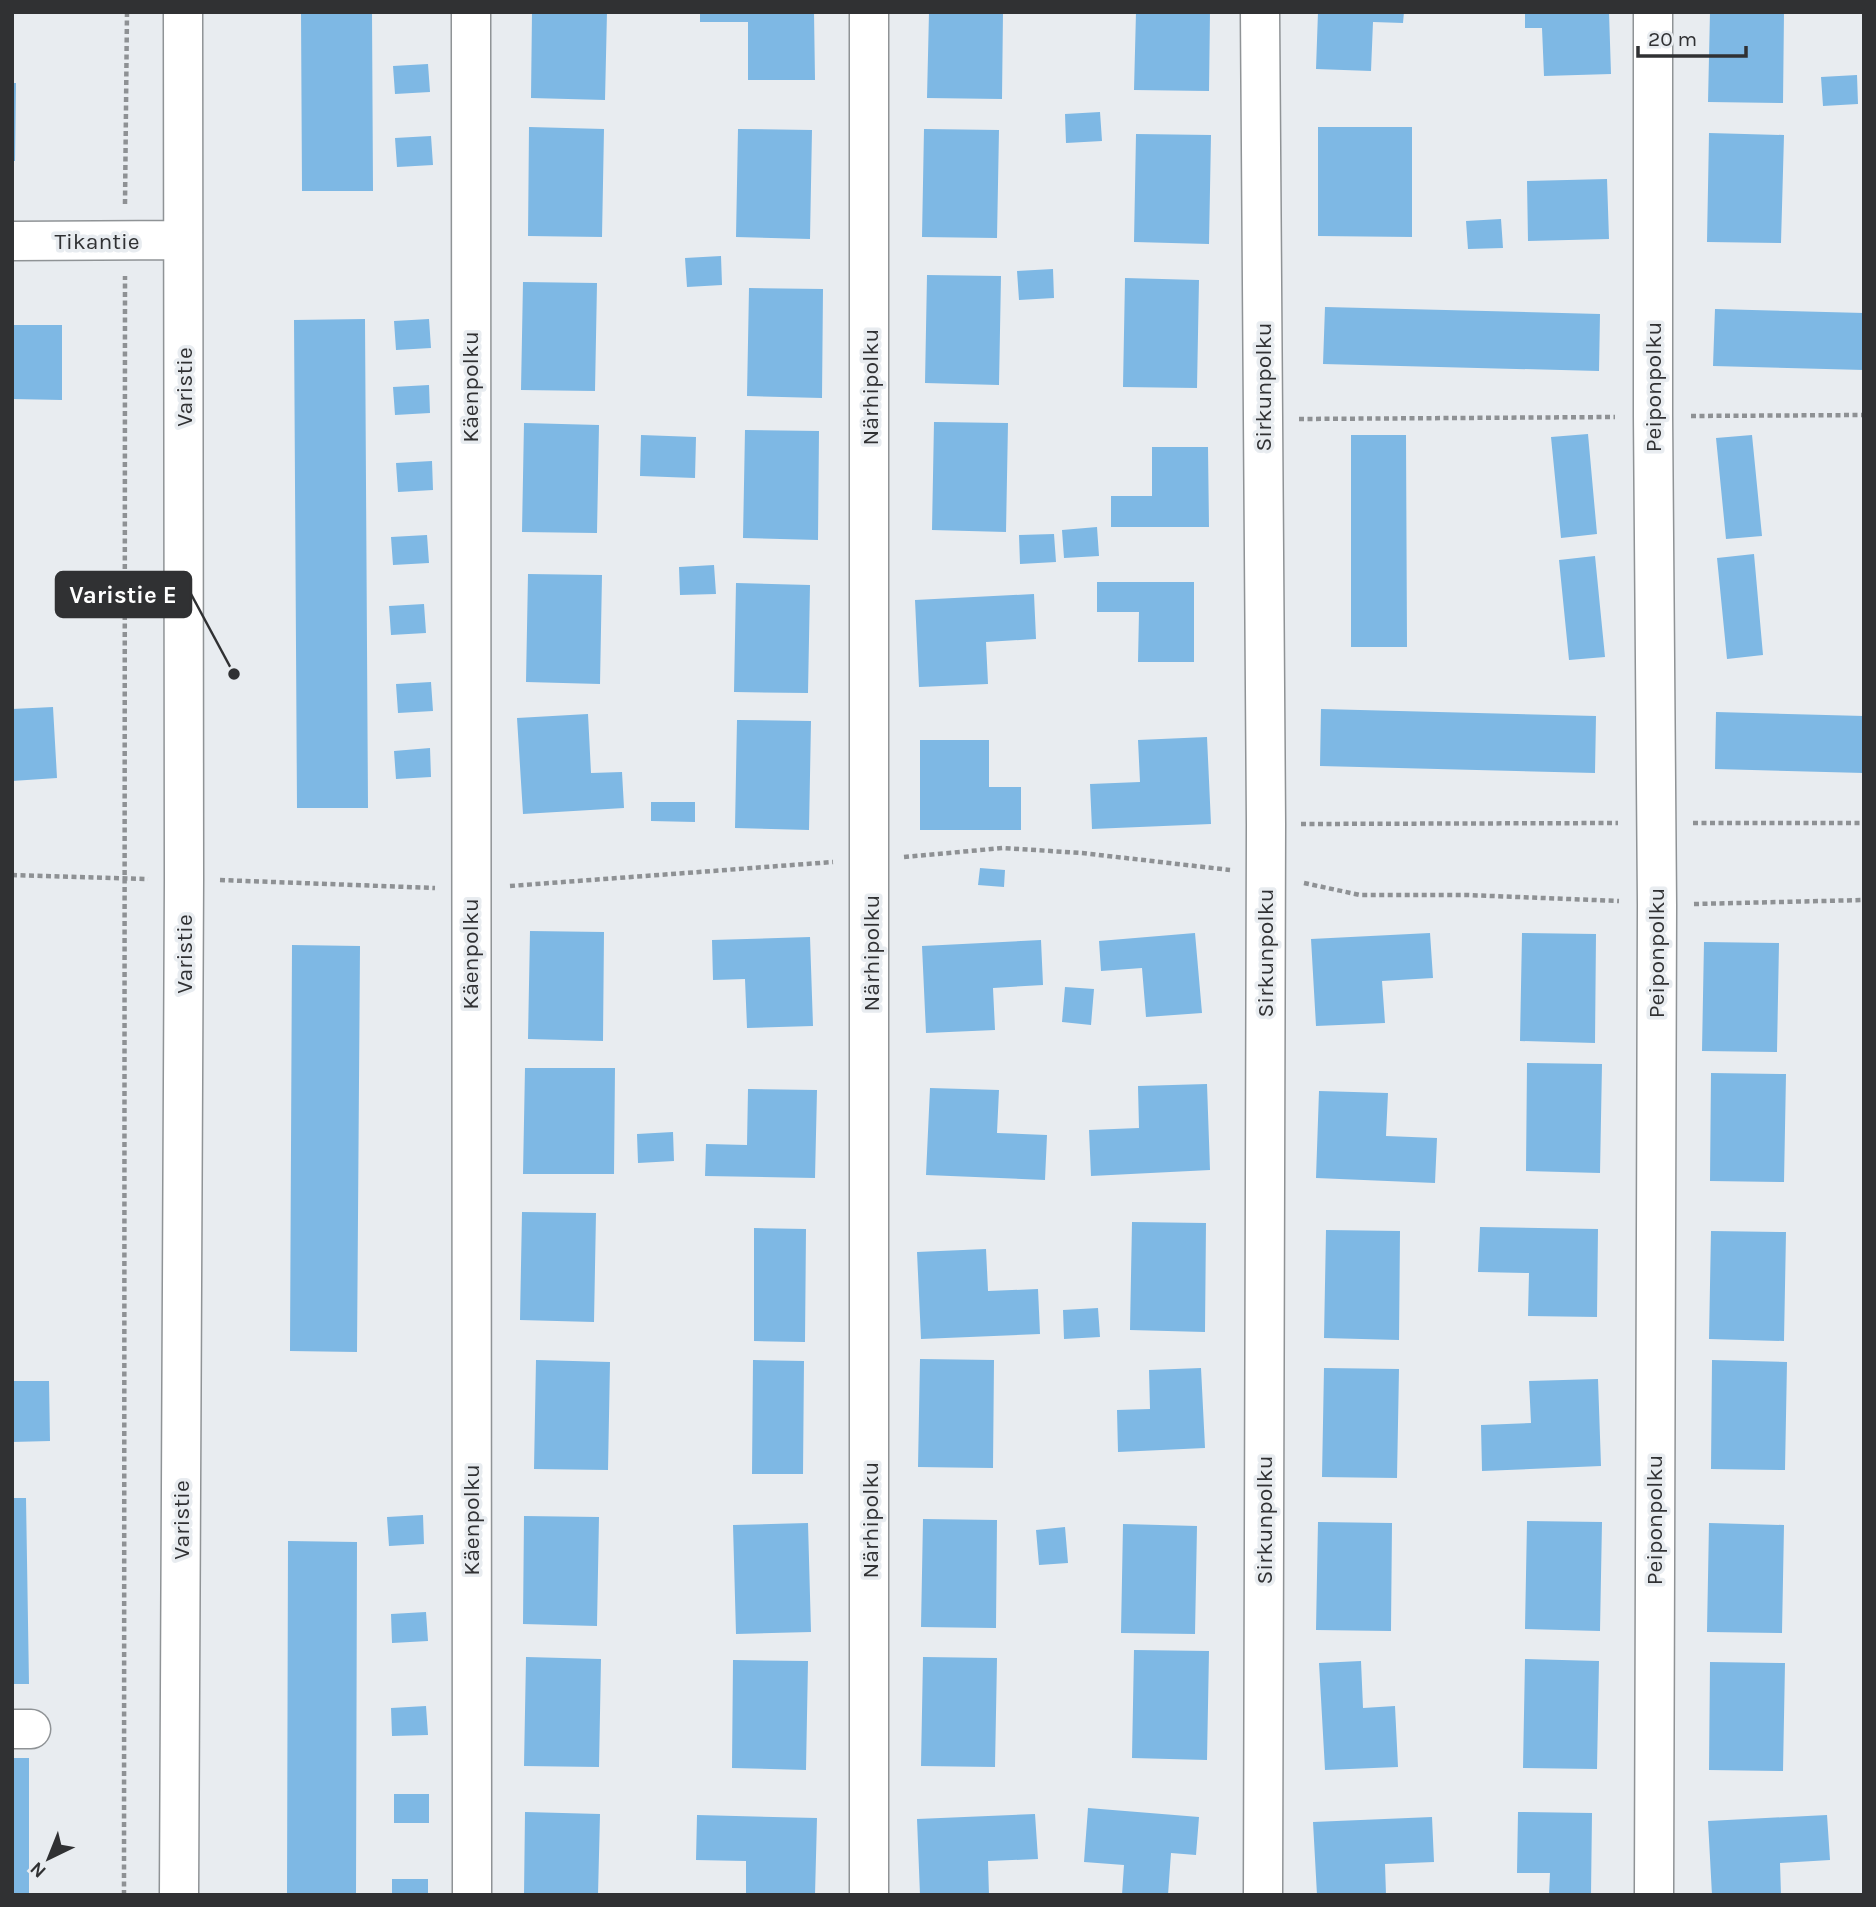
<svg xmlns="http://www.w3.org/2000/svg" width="1876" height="1907" viewBox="0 0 1876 1907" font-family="Karla,sans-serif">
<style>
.building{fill:#7eb8e4}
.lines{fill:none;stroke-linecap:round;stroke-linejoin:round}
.minor-casing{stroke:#8f9396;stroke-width:41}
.path{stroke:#8e9194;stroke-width:4.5;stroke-dasharray:5 3.5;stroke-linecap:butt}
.minor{stroke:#fff;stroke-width:38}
.labels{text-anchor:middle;stroke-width:7;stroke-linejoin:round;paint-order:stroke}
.street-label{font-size:23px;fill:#303133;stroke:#e8ecf0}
.leader{fill:none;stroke:#303133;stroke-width:2.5}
.callout-dot{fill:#303133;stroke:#e8ecf0;stroke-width:2.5}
.callout{fill:#303133;stroke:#303133;stroke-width:2.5}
.callout-label{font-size:24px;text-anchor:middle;font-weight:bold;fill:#fff}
</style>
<rect width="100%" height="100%" fill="#e8ecf0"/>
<path class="building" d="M301 12H372L373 191H302Z
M532 12H607L605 100 531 98Z
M700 12H814L815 80H748V22H700Z
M929 12H1003L1002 99 927 98Z
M1136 12H1210L1209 91 1134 90Z
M1318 12H1404L1403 23 1373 22 1371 71 1316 69Z
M1525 12H1609L1611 74 1544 76 1542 28H1525Z
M1710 12H1784L1783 103 1708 102Z
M428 64 430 92 395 94 393 66Z
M1857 75 1858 104 1823 106 1821 77Z
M12 83H16L15 161H12Z
M1100 112 1102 141 1066 143 1065 114Z
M529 127 604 129 602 237 528 236Z
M1318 127H1412V237L1318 236Z
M738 129 812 130 810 239 736 237Z
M924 129 999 130 997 238 922 237Z
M1709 133 1784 135 1781 243 1707 242Z
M1136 134 1211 135 1209 244 1134 242Z
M431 136 433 165 397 167 395 138Z
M1607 179 1609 239 1528 241 1527 181Z
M1501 219 1503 248 1468 249 1466 221Z
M721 256 722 285 687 287 685 258Z
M1053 269 1054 298 1019 300 1017 271Z
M927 275 1001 276 999 385 925 383Z
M1125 278 1199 280 1197 388 1123 387Z
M523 282 597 283 595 391 521 390Z
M749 288 823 289 822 398 747 396Z
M1325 307 1600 314 1599 371 1323 364Z
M1715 309 1864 313V370L1713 366Z
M365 319 368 808H297L294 320Z
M429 319 431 348 396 350 394 321Z
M12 325H62V400L12 399Z
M429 385 430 413 395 415 393 387Z
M934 422 1008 423 1006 532 932 530Z
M524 423 599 425 597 533 522 532Z
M745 430 819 431 818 540 743 538Z
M1588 434 1597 534 1561 538 1551 437Z
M641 435 696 437 695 478 640 476Z
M1351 435H1406L1407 647H1351Z
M1752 435 1762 536 1726 539 1716 438Z
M1152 447H1208L1209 527H1111V496H1152Z
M432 461 433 490 398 492 396 463Z
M1097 527 1099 556 1064 558 1062 530Z
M1054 534 1056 562 1020 564 1019 535Z
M427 535 429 563 393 565 391 537Z
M1754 554 1763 655 1727 659 1717 558Z
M1595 556 1605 657 1569 660 1559 560Z
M714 565 716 594 680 595 679 567Z
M528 574 602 575 600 684 526 682Z
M1097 582H1194V662H1138L1139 612H1097Z
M736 583 810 585 808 693 734 692Z
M1034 594 1036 639 986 642 988 684 919 687 915 600Z
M424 604 426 633 391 635 389 606Z
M431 682 433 711 398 713 396 684Z
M53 707 57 778 12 781V709Z
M1321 709 1596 716 1595 773 1320 766Z
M1716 712 1864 716V773L1715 769Z
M588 714 591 773 622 772 624 808 523 814 517 718Z
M737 720 811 721 809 830 735 828Z
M1207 737 1211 824 1092 829 1090 784 1140 782 1138 740Z
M920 740H989V787H1021V830H920Z
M430 748 431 777 396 779 394 751Z
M651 802H695V822L651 821Z
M980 868 1005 870 1004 887 978 885Z
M530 931 604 932 603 1041 528 1039Z
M1195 933 1202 1013 1146 1017 1142 968 1101 971 1099 941Z
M1430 933 1433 978 1382 981 1385 1023 1316 1026 1311 939Z
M1522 933 1596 934 1595 1043 1520 1041Z
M810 937 813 1026 747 1028 745 979 713 980 712 940Z
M1041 940 1043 985 993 988 995 1030 926 1033 922 946Z
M1704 942 1779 943 1777 1052 1702 1051Z
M292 945 360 946 357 1352 290 1351Z
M1065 987 1094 989 1091 1025 1062 1022Z
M1527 1063 1602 1064 1600 1173 1526 1171Z
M525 1068H615L614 1174H523Z
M1711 1073 1786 1074 1784 1182 1710 1181Z
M1207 1084 1210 1170 1091 1176 1089 1130 1139 1128 1138 1086Z
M930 1088 999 1090 997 1133 1047 1135 1045 1180 926 1175Z
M748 1089 817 1090 815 1178 705 1176 706 1144 747 1145Z
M1319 1091 1388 1093 1386 1136 1437 1138 1435 1183 1316 1178Z
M673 1132 674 1161 638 1163 637 1134Z
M522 1212 596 1213 594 1322 520 1320Z
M1132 1222 1206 1223 1205 1332 1130 1330Z
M1480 1227 1598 1229 1597 1317 1528 1316 1529 1273 1478 1272Z
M754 1228 806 1229 805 1342 754 1341Z
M1326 1230 1400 1231 1399 1340 1324 1338Z
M1711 1231 1786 1232 1784 1341 1709 1339Z
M986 1249 988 1291 1038 1289 1040 1334 921 1339 917 1252Z
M1098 1308 1100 1337 1064 1339 1063 1310Z
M920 1359 994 1360 993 1468 918 1467Z
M536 1360 610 1362 608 1470 534 1469Z
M753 1360 804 1361 803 1474H752Z
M1712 1360 1787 1362 1785 1470 1711 1469Z
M1201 1368 1205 1448 1118 1452 1117 1410 1150 1409 1149 1370Z
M1324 1368 1399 1369 1397 1478 1322 1477Z
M1598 1379 1601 1466 1482 1471 1481 1425 1531 1423 1529 1381Z
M12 1381H49L50 1441 12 1442Z
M12 1498H26L29 1684H12Z
M423 1515 424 1544 389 1546 387 1517Z
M524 1516 599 1517 597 1626 523 1624Z
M923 1519 997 1520 996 1628 921 1627Z
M1527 1521 1602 1522 1600 1631 1525 1629Z
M1318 1522 1392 1523 1391 1631 1316 1630Z
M808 1523 811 1632 736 1634 733 1525Z
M1709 1523 1784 1525 1782 1633 1707 1632Z
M1123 1524 1197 1526 1195 1634 1121 1633Z
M1065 1527 1068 1563 1039 1565 1036 1530Z
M288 1541 357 1542 356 1895H287Z
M426 1612 428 1641 392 1643 391 1614Z
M1134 1650 1209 1651 1207 1760 1132 1758Z
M526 1657 601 1659 599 1767 524 1766Z
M923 1657 997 1658 995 1767 921 1766Z
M1525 1659 1599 1661 1597 1769 1523 1768Z
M733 1660 808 1661 806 1770 732 1768Z
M1361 1661 1363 1708 1395 1706 1398 1767 1325 1770 1319 1663Z
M1710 1662 1785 1663 1783 1771 1709 1770Z
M426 1706 428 1735 392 1736 391 1708Z
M12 1758H29V1895H12Z
M394 1794H429V1823H394Z
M1088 1808 1199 1817 1196 1855 1171 1853 1168 1895H1122L1124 1865 1084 1862Z
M525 1812 600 1814 598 1895H524Z
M1518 1812 1592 1813 1591 1895H1549L1550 1873H1517Z
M1035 1814 1038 1859 988 1861 989 1895H920L917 1819Z
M697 1815 817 1818 815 1895H746V1861L696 1860Z
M1827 1815 1830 1860 1780 1863 1781 1895H1712L1708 1821Z
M1432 1817 1434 1862 1385 1864 1386 1895H1317L1313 1822Z
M392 1879H428V1895H392Z"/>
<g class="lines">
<g class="minor-casing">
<path id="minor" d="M471 12 472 1895
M1260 12 1266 824 1263 1895
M1653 12V416L1657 905 1654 1895
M12 241 183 240
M12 1729H31
M179 1895 184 879 183 12
M869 1895V12"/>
</g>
<path class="path" d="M125 204 127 12
M1691 416 1864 415
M1299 419 1615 417
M1693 823H1864
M1301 824 1618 823
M904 857 1003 848 1082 853 1230 870
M12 875 148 879
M220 880 435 888
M1304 883 1360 895H1467L1619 901
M510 886 833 862
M1694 904 1864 900
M124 1895 125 276"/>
<use href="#minor" class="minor"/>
</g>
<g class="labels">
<g class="street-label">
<text x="97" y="249">Tikantie</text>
<text transform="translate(184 387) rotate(-90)" y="8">Varistie</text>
<text transform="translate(470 387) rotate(-90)" y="8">Käenpolku</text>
<text transform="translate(870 387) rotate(-90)" y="8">Närhipolku</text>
<text transform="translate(1263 387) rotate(-90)" y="8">Sirkunpolku</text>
<text transform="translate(1653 387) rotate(-90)" y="8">Peiponpolku</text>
<text transform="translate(871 953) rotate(-90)" y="8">Närhipolku</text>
<text transform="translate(1265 953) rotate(-90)" y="8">Sirkunpolku</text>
<text transform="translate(1656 953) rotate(-90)" y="8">Peiponpolku</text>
<text transform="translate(184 954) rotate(-90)" y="8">Varistie</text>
<text transform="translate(470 954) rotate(-90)" y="8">Käenpolku</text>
<text transform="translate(181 1520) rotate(-90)" y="8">Varistie</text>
<text transform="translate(471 1520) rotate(-90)" y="8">Käenpolku</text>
<text transform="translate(870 1520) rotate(-90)" y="8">Närhipolku</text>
<text transform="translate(1264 1520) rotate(-90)" y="8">Sirkunpolku</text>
<text transform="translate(1654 1520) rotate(-90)" y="8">Peiponpolku</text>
</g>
</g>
<path class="leader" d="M234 674L191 594"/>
<circle class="callout-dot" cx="234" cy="674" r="7"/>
<rect class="callout" x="56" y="572" width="135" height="45" rx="7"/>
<g class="callout-label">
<text x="123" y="603">Varistie E</text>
</g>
<rect width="1876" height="1907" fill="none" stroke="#303133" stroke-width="28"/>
<g transform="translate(49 1858) rotate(223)" stroke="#e8ecf0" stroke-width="5" paint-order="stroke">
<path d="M0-5L12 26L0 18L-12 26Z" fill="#303133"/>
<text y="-10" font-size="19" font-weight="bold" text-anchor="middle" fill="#303133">N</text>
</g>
<path d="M1638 46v10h108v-10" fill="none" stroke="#303133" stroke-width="3.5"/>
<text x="1648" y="46" font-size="21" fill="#303133" stroke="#e8ecf0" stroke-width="5" paint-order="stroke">20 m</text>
</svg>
